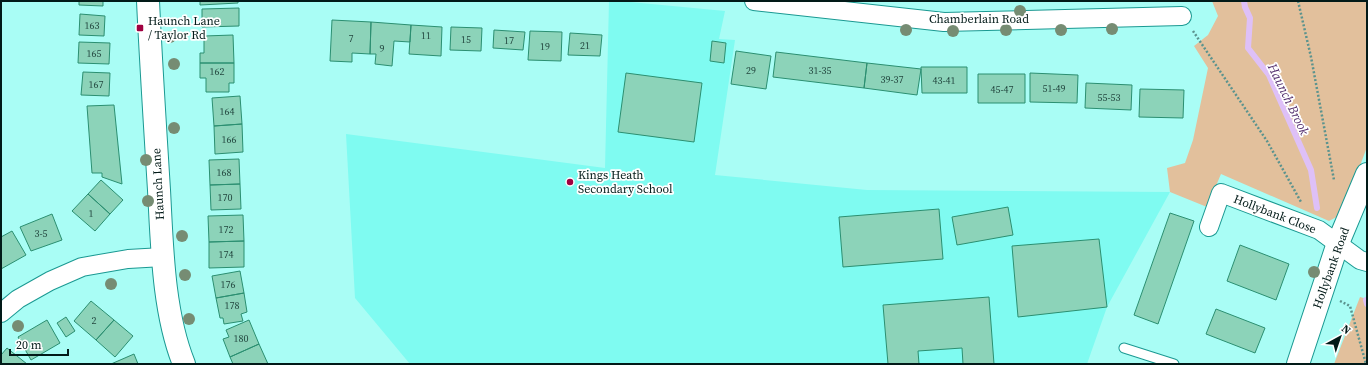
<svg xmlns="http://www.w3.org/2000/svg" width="1368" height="365" viewBox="0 0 1368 365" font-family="'Source Serif 4',serif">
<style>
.built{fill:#7ffbf1}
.green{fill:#e2c09c}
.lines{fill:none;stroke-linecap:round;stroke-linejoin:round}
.stream{stroke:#dec0f7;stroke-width:6}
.building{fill:#8cd3b9;stroke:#2b8f71}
.service-casing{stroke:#1a9992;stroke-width:11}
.minor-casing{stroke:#1a9992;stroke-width:20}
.tertiary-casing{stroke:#1a9992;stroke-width:24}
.path{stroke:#5b938e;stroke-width:2.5;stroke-dasharray:2 2;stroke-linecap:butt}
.service{stroke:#fff;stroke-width:9}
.minor{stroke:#fff;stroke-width:18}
.tertiary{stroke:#fff;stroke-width:22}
.tree{fill:#768c73}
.poi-dot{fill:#a00141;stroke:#fff;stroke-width:1.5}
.labels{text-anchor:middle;stroke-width:3.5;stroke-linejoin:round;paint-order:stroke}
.number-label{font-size:10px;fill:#244840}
.street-label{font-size:12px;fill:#021a18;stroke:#fff}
.poi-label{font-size:12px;fill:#021a18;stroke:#fff;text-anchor:start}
.water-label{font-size:13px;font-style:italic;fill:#522d6d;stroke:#fff}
</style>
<rect width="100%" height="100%" fill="#a9fdf5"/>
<path class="built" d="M609 1H620L725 11 719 39 735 40 715 175 867 190 1170 192 1107 307 1087 364H410L355 298 346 134 605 168Z"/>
<path class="green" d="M1212 1H1367V147L1342 214 1329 221 1221 174 1207 207 1170 192 1167 168 1185 163 1193 140 1208 68 1194 46 1208 35 1218 16Z
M1360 297 1367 299V364H1334Z"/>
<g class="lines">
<path class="stream" d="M1244 1 1245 7 1250 18 1248 48 1269 75 1311 170 1317 208
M1366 300 1367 304"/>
</g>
<path class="building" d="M79 1H103V6L79 5Z
M200 1H238V3L200 5Z
M239 8V26L202 27V9Z
M80 14 105 16 104 36 79 35Z
M332 20 371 22 370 54 352 53V62L330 61Z
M371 22 411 25 410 42 394 41 392 66 375 64 376 54H370Z
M411 25 442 27 441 56 409 54Z
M451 27 482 28 481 51 450 50Z
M494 30 525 32 523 50 493 48Z
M530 31 562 32 561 61 528 60Z
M570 33 602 35 600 56 568 55Z
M233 35 234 63H200V53H204V36Z
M712 41 726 43 724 63 710 61Z
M79 42 110 43 109 64 78 63Z
M736 51 771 56 766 89 731 84Z
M776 52 867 63 864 88 773 77Z
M200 63H234V83H229V92H206V78H200Z
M867 63 921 69 917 95 864 88Z
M921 67H967V93H922Z
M83 72 110 73 109 96 81 95Z
M626 73 702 83 694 142 618 132Z
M1030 73 1078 75 1077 103 1030 102Z
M978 74H1025V103H978Z
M1086 83 1132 85 1131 110 1085 108Z
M1140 89 1184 90 1183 118 1139 117Z
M240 96 242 124 214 126 212 98Z
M114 105 122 184 102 177V173H92L87 106Z
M242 124 243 152 215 154 214 126Z
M239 159 240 184 210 185 209 160Z
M101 180 123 200 110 214 88 194Z
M240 184 241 209 211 210 210 185Z
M88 194 110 214 95 231 72 211Z
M1008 207 1013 235 957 245 952 217Z
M939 209 943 259 843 267 839 217Z
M1170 213 1194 221 1158 324 1134 315Z
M52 214 62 240 31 251 20 227Z
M243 215 244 241 209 242 208 216Z
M12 231 26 255 1 269V237Z
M1099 239 1107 307 1018 317 1012 246Z
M244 241V267L209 268V242Z
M1240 245 1289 264 1276 300 1227 281Z
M240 271 244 293 216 298 212 276Z
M244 293 247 312 241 314 243 321 224 324 223 318H220L216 298Z
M989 297 994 364H963L962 348 918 351 919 364H888L883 305Z
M91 301 114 320 96 340 74 321Z
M1216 309 1265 328 1255 353 1206 334Z
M66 317 75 331 66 337 57 323Z
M47 320 60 343 31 360 18 337Z
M114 320 133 336 115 357 96 340Z
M249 320 259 344 230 357 223 339 229 337 226 330Z
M259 344 268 364H233L230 357Z
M7 348 27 364H1V355Z
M134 354 138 364H111Z"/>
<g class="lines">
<g class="service-casing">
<path id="service" d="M1124 348 1174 364"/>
</g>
<g class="minor-casing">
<path id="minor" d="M754 1 944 22 1182 16
M1209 227 1221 193 1319 230 1360 260 1367 262
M1 313 18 299 50 281 82 267 128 259 163 257"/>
</g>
<g class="tertiary-casing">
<path id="tertiary" d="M148 1C151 64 155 127 159 190 162 245 163 312 184 364
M1298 364 1338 243 1367 174"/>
</g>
<path class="path" d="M1298 1 1311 57 1334 180
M1193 31 1267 141 1301 202
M1340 301 1350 306 1366 364"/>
<use href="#service" class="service"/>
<use href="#minor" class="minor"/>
<use href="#tertiary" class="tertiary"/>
</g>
<g class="tree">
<circle cx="1020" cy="11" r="6"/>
<circle cx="1112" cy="29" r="6"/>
<circle cx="906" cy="30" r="6"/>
<circle cx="1006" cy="30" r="6"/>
<circle cx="1061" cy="30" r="6"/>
<circle cx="953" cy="31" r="6"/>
<circle cx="170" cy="37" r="6"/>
<circle cx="174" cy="64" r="6"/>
<circle cx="174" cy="128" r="6"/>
<circle cx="146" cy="160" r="6"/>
<circle cx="148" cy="201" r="6"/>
<circle cx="182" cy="236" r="6"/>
<circle cx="1314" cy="272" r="6"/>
<circle cx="185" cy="275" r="6"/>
<circle cx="111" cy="284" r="6"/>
<circle cx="189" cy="319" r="6"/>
<circle cx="18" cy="326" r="6"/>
</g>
<g class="poi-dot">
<rect x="136" y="24" width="8" height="8" rx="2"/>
<circle cx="570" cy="182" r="4"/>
</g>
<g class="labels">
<g class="number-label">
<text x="92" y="29">163</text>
<text x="426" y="39">11</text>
<text x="351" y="42">7</text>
<text x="466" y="43">15</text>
<text x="509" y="44">17</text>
<text x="585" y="49">21</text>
<text x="545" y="50">19</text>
<text x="382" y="52">9</text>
<text x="94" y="57">165</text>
<text x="751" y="74">29</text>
<text x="820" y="74">31-35</text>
<text x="217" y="75">162</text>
<text x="892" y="83">39-37</text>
<text x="944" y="84">43-41</text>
<text x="96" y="88">167</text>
<text x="1054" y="92">51-49</text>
<text x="1002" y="93">45-47</text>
<text x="1109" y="101">55-53</text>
<text x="227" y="115">164</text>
<text x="229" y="143">166</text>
<text x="224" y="176">168</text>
<text x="225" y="201">170</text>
<text x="91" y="217">1</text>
<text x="226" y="233">172</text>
<text x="41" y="237">3-5</text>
<text x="226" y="258">174</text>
<text x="228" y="288">176</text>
<text x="232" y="309">178</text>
<text x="94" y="324">2</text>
<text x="241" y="342">180</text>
</g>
<g class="street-label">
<text x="979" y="23">Chamberlain Road</text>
<text transform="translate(158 184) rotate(-93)" y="4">Haunch Lane</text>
<text transform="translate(1275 214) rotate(21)" y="4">Hollybank Close</text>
<text transform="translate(1331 268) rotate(-70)" y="4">Hollybank Road</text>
</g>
<g class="poi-label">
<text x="148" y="25">Haunch Lane<tspan x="148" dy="14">/ Taylor Rd</tspan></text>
<text x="578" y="179">Kings Heath<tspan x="578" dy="14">Secondary School</tspan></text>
</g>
<g class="water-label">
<text transform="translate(1289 99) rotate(64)" y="5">Haunch Brook</text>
</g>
</g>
<rect width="1368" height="365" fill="none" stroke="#021a18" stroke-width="4"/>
<g transform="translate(1340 337) rotate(40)" stroke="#ffffff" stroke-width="3" paint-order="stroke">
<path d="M0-3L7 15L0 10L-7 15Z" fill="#021a18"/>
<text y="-6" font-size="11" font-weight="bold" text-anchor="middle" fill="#021a18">N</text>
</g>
<path d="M10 349v6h58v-6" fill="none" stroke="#021a18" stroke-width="2"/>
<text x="16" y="349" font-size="12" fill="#021a18" stroke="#ffffff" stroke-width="3" paint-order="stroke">20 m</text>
</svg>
